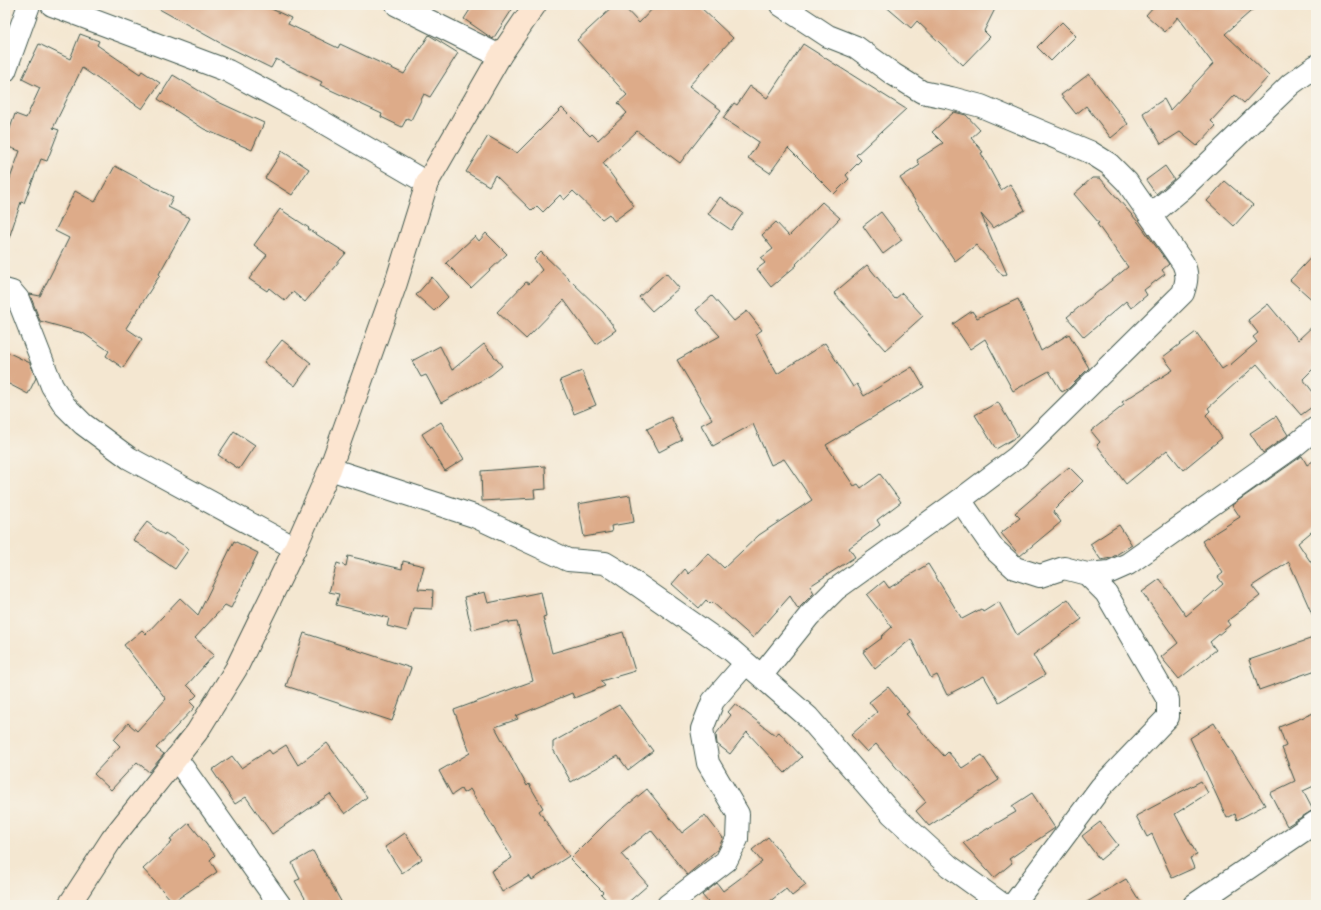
<svg xmlns="http://www.w3.org/2000/svg" width="1321" height="910" viewBox="0 0 1321 910" font-family="'IM FELL French Canon',serif">
<style>
.building{fill:#ddab89}
.lines{fill:none;stroke-linecap:round;stroke-linejoin:round}
.street-casing{stroke:#3f564c;stroke-width:24}
.secondary-casing{stroke:#3f564c;stroke-width:24}
.street{stroke:#fff;stroke-width:22}
.secondary{stroke:#fce5d0;stroke-width:22}
</style>
<rect width="100%" height="100%" fill="#f7f3e8"/>
<filter id="ink" filterUnits="userSpaceOnUse"><feTurbulence type="fractalNoise" baseFrequency=".025" numOctaves="2"/><feDisplacementMap in="SourceGraphic" scale="8" xChannelSelector="R" yChannelSelector="G"/><feConvolveMatrix kernelMatrix="1 2 1 2 8 2 1 2 1" color-interpolation-filters="sRGB"/></filter>
<filter id="wash" filterUnits="userSpaceOnUse"><feTurbulence type="fractalNoise" baseFrequency=".012" numOctaves="4" result="noise"/><feDisplacementMap in="SourceGraphic" scale="16" xChannelSelector="R" yChannelSelector="G"/><feGaussianBlur stdDeviation="0.9" result="paint"/><feColorMatrix in="noise" values="0 0 0 0 0 0 0 0 0 0 0 0 0 0 0 0 0 1.4 0 .05"/><feComposite in="paint" operator="in"/></filter>
<g filter="url(#wash)">
<rect width="100%" height="100%" fill="#f4e7d1"/>
<g id="blocks">
<path class="building" d="M152 5H263L291 18 288 24 338 48 340 44 404 74 429 35 458 53 430 97 424 94 411 120 407 118 402 127 381 117 382 114 320 85 322 82 276 59 271 68 222 44Z
M473 5H515L493 39 464 19Z
M615 5H622L639 23 656 5H698L733 38 689 86 721 110 680 163 637 131 603 163 634 206 614 221 609 214 602 219 573 191 564 200 560 195 543 212 537 206 532 211 495 175 489 186 466 172 488 136 517 153 562 108 590 136 592 134 598 140 627 113 618 103 627 95 577 40Z
M884 5H997L984 31 990 37 963 65 917 21 911 28Z
M1155 5H1258L1225 34 1269 76 1244 103 1235 95 1211 121 1216 126 1197 146 1180 132 1161 144 1143 113 1164 99 1170 110 1213 64 1178 17 1165 32 1146 15Z
M1062 22 1076 36 1051 61 1037 47Z
M80 34 99 41 97 45 140 74 142 71 160 83 142 109 82 68 53 128 59 130 47 161 41 159 24 203 21 202 9 238H5V192L20 151 5 146V143L15 114 26 118 40 88 22 79 39 44 70 59Z
M803 44 906 109 856 155 861 160 846 175 849 179 834 194 788 148 770 173 748 158 759 142 723 118 734 103 737 105 750 86 767 98Z
M1089 74 1128 124 1111 138 1086 106 1076 114 1061 95Z
M173 75 216 101 264 123 252 150 204 129 158 99Z
M954 112 966 115 980 130 971 138 983 152 981 153 1001 190 1010 184 1025 210 993 228 981 214 1007 274 1003 276 976 245 955 261 900 178 920 165 917 160 943 143 932 132Z
M282 151 309 169 292 195 265 178Z
M115 166 173 197 168 207 190 218 159 274 160 275 126 328 142 339 123 368 106 356 109 351 83 333 40 321 30 295V294L40 296 69 238 55 231 75 191 95 202Z
M1165 166 1174 179 1156 194 1146 180Z
M1092 178H1100L1138 222 1169 264 1162 270 1165 274 1144 290 1147 295 1131 308 1126 301 1084 337 1067 317 1128 267 1097 224 1099 223 1074 194Z
M1225 181 1253 205 1234 226 1207 201Z
M720 197 743 213 731 230 708 214Z
M822 202 840 218 796 264 797 265 771 287 757 269 765 263 761 258 773 249 762 235 776 222 789 236Z
M280 209 309 228 308 229 346 253 305 302 293 292 285 301 269 288 267 291 249 279 267 255 254 245Z
M881 212 902 240 883 254 863 226Z
M486 233 507 254 471 288 446 263 475 236 479 241Z
M541 252 603 312 616 330 596 344 564 300 526 339 497 312 526 282 529 284 542 270 534 259Z
M1316 252V303L1290 280Z
M867 265 895 299 902 293 923 316 885 350 834 293Z
M666 273 679 288 652 311 639 297Z
M432 277 448 297 434 311 416 295Z
M712 296 734 321 747 311 762 330 756 334 777 374 825 343 853 387 857 384 864 396 912 367 924 387 826 445 854 486 858 484 861 488 880 474 901 502 877 520 880 525 849 548 855 557 810 586 814 593 798 609 790 596 753 638 712 602 710 604 706 600 699 608 672 584 685 569 689 574 708 553 724 568 759 535 812 500 784 459 771 465 753 424 713 446 701 425 712 419 677 360 720 336 696 310Z
M1018 299 1041 351 1069 334 1089 368 1069 388 1062 392 1049 371 1013 391 985 339 970 349 953 324 972 311 977 318Z
M1268 304 1298 340 1316 323V366L1303 379 1316 396V404L1301 415 1257 364 1208 408 1210 411 1206 415 1222 438 1183 470 1167 450 1126 484 1097 445 1100 442 1091 431 1124 405 1122 402 1173 370 1163 357 1196 332 1222 369 1228 365 1229 366 1257 342 1253 337 1258 333 1248 320Z
M282 340 311 363 295 386 264 362Z
M484 344 502 366 491 375 441 403 426 375 421 377 412 361 440 346 452 370Z
M5 351 30 363 36 378 28 394 5 382Z
M582 371 596 405 574 414 560 380Z
M998 402 1018 436 996 449 975 415Z
M1276 416 1288 435 1263 453 1250 433Z
M671 417 682 440 659 452 647 429Z
M441 422 464 459 445 471 422 434Z
M234 431 255 445 239 469 218 455Z
M1302 456 1307 465 1316 459V528L1298 543 1316 570V623L1289 562 1252 586 1260 596 1227 621 1230 625 1210 642 1216 650 1179 679 1161 657 1178 643 1142 592 1160 579 1186 616 1223 584 1218 577 1223 573 1202 541 1240 517 1232 505Z
M545 466 546 489 534 490 535 498 482 501 481 471Z
M1069 467 1083 481 1053 511 1061 522 1020 556 1001 533 1020 518 1015 513Z
M630 495 634 522 611 526 612 532 584 537 578 504Z
M147 522 164 535 165 533 189 549 175 569 133 540Z
M1119 525 1132 545 1111 558 1101 560 1090 544Z
M234 541 258 553 231 608 225 605 195 638 214 655 187 685 197 695 190 702 195 707 156 748 164 754 149 772 137 762 111 790 94 774 120 746 114 740 128 723 137 731 166 699 124 645 142 630 146 634 180 598 198 615Z
M348 556 402 569 403 561 424 566 418 589 433 590 432 609 413 608 407 631 387 626 389 618 336 605 339 594 329 592 337 563 346 566Z
M928 564 962 619 981 609 983 612 999 602 1017 635 1068 599 1082 619 1033 655 1045 675 999 702 984 676 947 695 937 675 931 678 911 639 875 669 863 652 882 638 881 637 892 627 867 595 884 581 889 588Z
M485 592 488 603 541 592 546 616 543 617 552 653 623 632 635 671 601 681 605 686 574 698 572 693 516 716 518 719 495 727 527 786 529 784 543 808 539 811 569 856 532 880 529 876 502 892 491 871 512 858 470 789 463 793 461 789 452 795 439 771 470 753 454 710 533 681 517 622 509 623V621L472 630 464 597Z
M304 633 411 668 392 721 286 686Z
M1316 637V670L1259 690 1249 660Z
M888 687 909 712 906 714 944 756 948 752 962 768 982 755 999 780 929 826 916 811 926 802 876 744 867 752 851 735 877 712 869 702Z
M735 704 775 735 779 732 802 757 785 773 747 732 730 754 717 744 716 734 731 715 728 712Z
M619 705 653 751 628 770 618 756 571 782 553 749V742Z
M1316 712V785L1303 791 1313 810 1287 826 1270 793 1295 781 1282 748 1286 746 1279 727Z
M1214 723 1265 805 1237 820 1235 814 1227 818 1190 738Z
M327 743 367 797 345 814 330 794 272 834 246 797 235 804 212 770 232 756 241 768 269 750 272 754 286 745 298 765Z
M1201 781 1208 793 1175 814 1197 855 1190 858 1194 868 1172 878 1152 834 1147 837 1136 816Z
M647 789 682 833 705 815 723 838 718 849 687 875 651 830 621 854 648 885 625 905H611L601 894 603 892 570 859 608 821Z
M1032 793 1055 828 1009 859 1012 863 994 878 963 843 1016 812 1012 806Z
M1100 822 1118 845 1100 860 1082 836Z
M189 823 215 855 210 860 217 872 173 902 143 869 172 842 170 839Z
M405 833 422 859 402 873 385 847Z
M768 837 806 885 792 896 786 889 765 905H704L708 902 702 895 717 883 723 891 762 862 752 850Z
M313 851 343 905H309L295 881 300 879 292 863Z
M1126 879 1142 905H1082Z"/>
</g>
</g>
<g filter="url(#ink)">
<use href="#blocks" fill-opacity="0" stroke="#3f564c" stroke-width="1"/>
<g class="lines">
<g class="street-casing">
<path id="street" d="M52 5 228 71 307 113 427 183
M397 5 500 56
M5 71 29 5
M1151 215 1183 188 1291 84 1316 66
M5 290 12 292 18 299 52 386 65 406 83 424 129 458 295 548
M330 469 474 516 568 560 605 563 615 569 731 650 761 676 808 717 892 814 949 866 1003 905
M960 500 994 549 1015 568 1040 576 1064 568 1087 574 1106 593 1168 700V717L1101 787 1013 905
M1087 574 1110 572 1128 564 1293 447 1316 428
M761 676 809 616 836 589 960 500 1017 457 1183 293C1187 281 1188 274 1183 263L1127 182 1109 164 1090 152 981 106 951 98 922 92 893 74 856 47 828 36 781 5
M176 758 280 905
M668 905 726 861 737 839 738 814 708 763 702 729 713 701 746 663
M1194 905 1316 822"/>
</g>
<g class="secondary-casing">
<path id="secondary" d="M69 905 112 839 197 732 236 669 295 548 330 469 396 283 427 183 500 56 535 5"/>
</g>
<use href="#street" class="street"/>
<use href="#secondary" class="secondary"/>
</g>
</g>
<rect width="1321" height="910" fill="none" stroke="#f7f3e8" stroke-width="20"/>
</svg>
